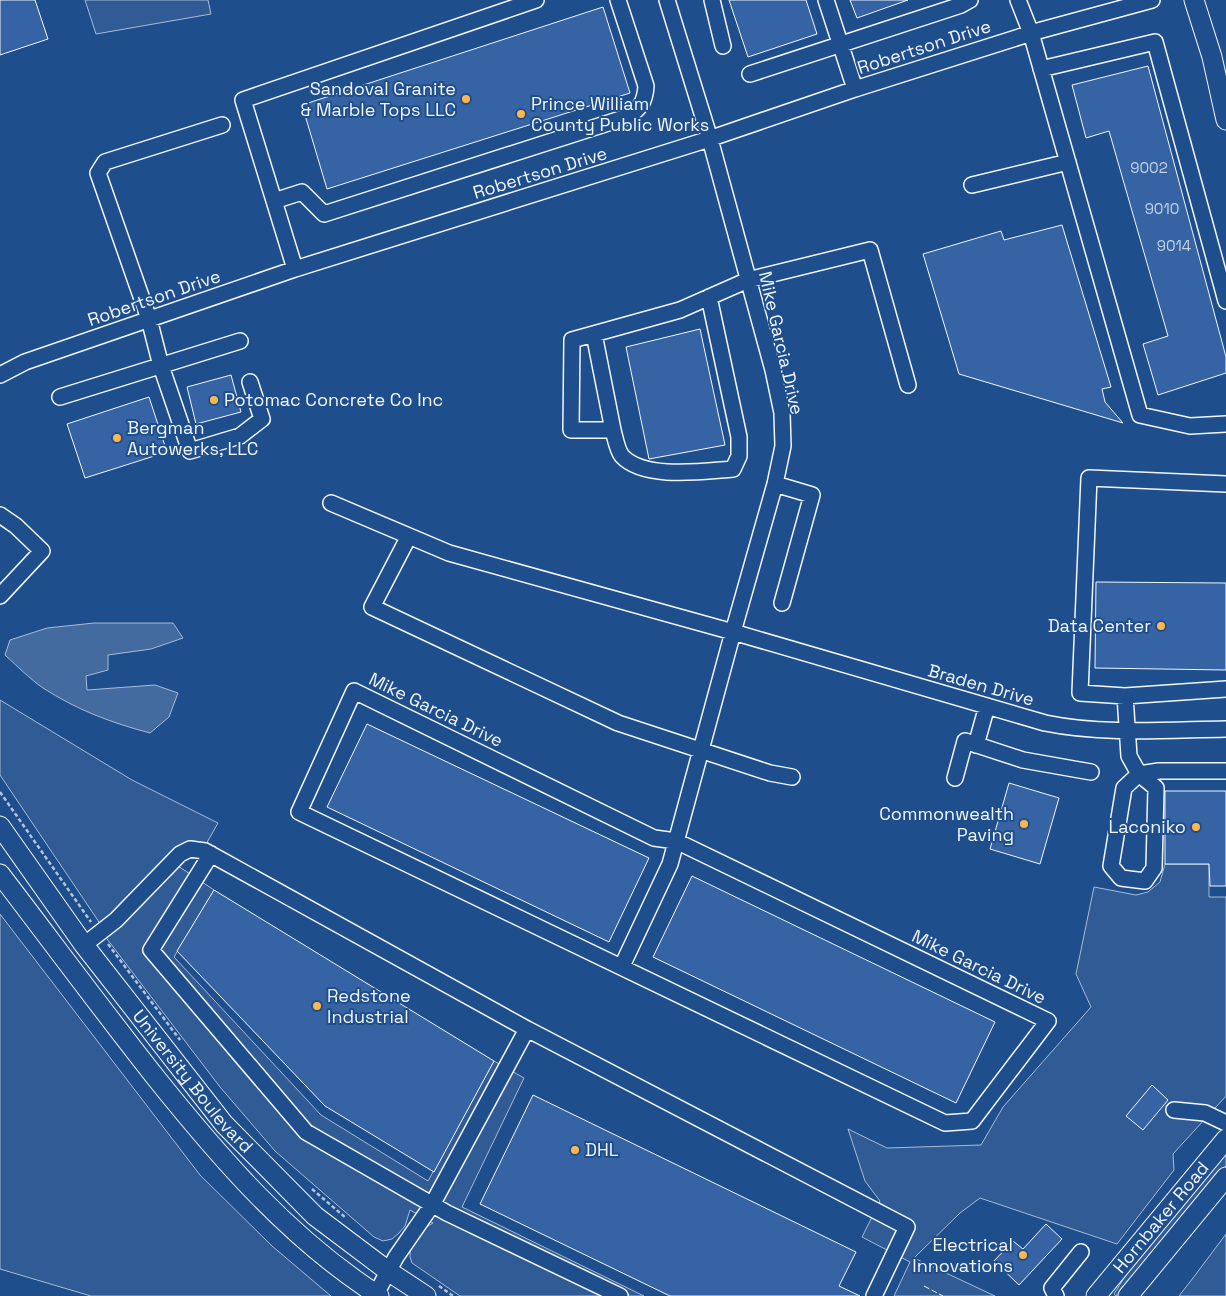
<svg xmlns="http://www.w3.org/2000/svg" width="1226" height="1296" viewBox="0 0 1226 1296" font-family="'Space Grotesk',sans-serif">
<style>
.built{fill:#305b95;stroke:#a8bbd7}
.water{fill:#446ba0;stroke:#a8bbd7}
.building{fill:#3563a3;stroke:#f2f6ff}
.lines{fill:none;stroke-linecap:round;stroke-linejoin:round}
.minor-casing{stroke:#f2f6ff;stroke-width:18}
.major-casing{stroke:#f2f6ff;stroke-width:21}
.path{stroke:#b3c4dc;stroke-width:2.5;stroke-dasharray:4 2.5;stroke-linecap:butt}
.minor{stroke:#1f4e8c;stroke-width:15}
.major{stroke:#1f4e8c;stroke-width:19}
.fence{stroke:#f2f6ff;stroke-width:1;stroke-dasharray:6 2.5;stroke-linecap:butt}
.poi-dot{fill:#ffb74d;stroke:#1f4e8c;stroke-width:2}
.labels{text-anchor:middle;stroke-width:4;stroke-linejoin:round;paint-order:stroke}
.number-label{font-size:15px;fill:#c3d1e8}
.street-label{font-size:18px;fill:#f2f6ff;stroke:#1f4e8c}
.poi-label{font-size:18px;fill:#f2f6ff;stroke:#1f4e8c;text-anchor:end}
</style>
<rect width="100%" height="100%" fill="#1f4e8c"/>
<path class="built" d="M85 0H208L211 14 96 34Z
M0 700 132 780 218 823 205 846 195 843 101 925 0 775Z
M175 864 214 890 174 957 321 1115 428 1181 494 1061 524 1078 462 1207 644 1296H460L412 1263 410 1257V1248L421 1230 433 1223 410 1210 405 1226 399 1233 392 1239 383 1241 374 1237 275 1151 220 1087 104 935Z
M1165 864H1209V897H1226V1096L1173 1154 1174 1170 1117 1244 980 1198 960 1213 914 1258 995 1296H894L910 1262 862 1237 880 1201 865 1181 848 1129 887 1148 981 1145 1003 1107 1091 1007 1076 974 1094 887 1136 895 1148 892 1160 882Z
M0 914 200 1175 272 1246 331 1296H91L0 1269Z
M1226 1149V1166L1116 1296 1114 1294 1132 1265Z
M1226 1234V1296H1179L1193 1278Z"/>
<path class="water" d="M94 623H173L183 638 151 649 108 655V670L86 676 87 690 155 685 178 693 169 717 150 733C112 723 77 710 43 688 30 679 17 666 5 655L10 640 47 628Z"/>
<path class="building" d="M0 0H35L48 39 0 55Z
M729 0H806L817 34 748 57Z
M850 0H908L857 18Z
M603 7 630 93 327 189 302 105Z
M1148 66 1226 357V373L1158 395 1143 344 1168 336 1109 131 1086 138 1072 85Z
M1062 225 1111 387 1102 389 1105 402 1123 423 959 374 923 254 1001 231 1004 240Z
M700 329 725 445 649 459 626 347Z
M231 375 241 412 196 424 187 387Z
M149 397 167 452 85 478 67 424Z
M1096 582 1226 583V670L1095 668Z
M367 724 649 858 609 942 327 807Z
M1009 783 1059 798 1040 864 990 849Z
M1165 791H1226V886H1210L1209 864H1165Z
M692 876 995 1022 956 1103 653 957Z
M214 890 494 1061 434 1172 325 1106 177 951Z
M1152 1085 1168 1100 1143 1130 1126 1116Z
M533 1095 856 1252 839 1286 860 1296H670L480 1204Z
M1046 1224 1062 1239 1019 1285 994 1261 1013 1241 1023 1249Z"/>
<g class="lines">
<g class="minor-casing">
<path id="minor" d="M712 0 723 46
M826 0 855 89
M1018 0 1031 33 1140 415 1190 426 1226 424
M1041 69 1155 42 1226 301
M750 74 961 5 970 0
M222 125 105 162 98 173 149 319 161 366 190 451 240 436 262 419 250 382
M972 185 1068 162
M274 201 302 192 324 214 627 117C640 109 645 102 646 86L618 0
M295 269 243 100 536 0
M594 334 613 430H571L572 340 680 310 748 280 870 250 908 385
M0 375 25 362 295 269 703 141 855 89 1038 31 1152 0
M60 397 240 341
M613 430C615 437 617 450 622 456 644 480 704 471 733 469L739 456V437L709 297
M775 484 812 495 782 603
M1226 484 1089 478 1080 693 1125 696 1226 689
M331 503 449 553 733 632 1045 723C1104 735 1165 730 1226 729
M0 515 16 526 42 551 0 596
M409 536 372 607 618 723 770 773 792 777
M354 691 654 838 676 841 1048 1021 972 1121 945 1123 299 812Z
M1125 696 1129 756 1139 774 1156 788 1154 868 1145 881 1121 878 1111 866 1124 788 1139 774 1159 771H1226
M976 745 987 706
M955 778 965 741 1023 760 1091 772
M211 854 151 950 306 1132 447 1213 620 1296
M84 945 116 920 180 854 190 849 205 851 527 1029
M622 966 670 864 733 632 775 484 783 446 782 413 773 370 710 139 667 0
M1174 1110 1205 1113 1226 1123
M376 1294 396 1257 432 1205 527 1029 907 1227 874 1296
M1056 1296 1052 1288 1081 1252"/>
</g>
<g class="major-casing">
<g id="major">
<path d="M1194 0 1212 57 1226 120"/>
<path id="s1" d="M0 826 84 945 224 1124 315 1216 388 1271 426 1296"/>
<path d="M0 874C52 942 103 1011 156 1078 221 1159 290 1239 379 1296"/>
<path id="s2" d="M1096 1296 1226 1139"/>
<path d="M1128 1296 1226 1177"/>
</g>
</g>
<path class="path" d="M0 792 91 922
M108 944 180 1040
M312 1189 346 1218
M439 1286 453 1296"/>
<use href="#minor" class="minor"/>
<use href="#major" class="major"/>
<path class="fence" d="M924 1286 943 1296"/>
</g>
<g class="poi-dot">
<circle cx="466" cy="99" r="5"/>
<circle cx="521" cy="114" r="5"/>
<circle cx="214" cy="400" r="5"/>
<circle cx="117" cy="438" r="5"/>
<circle cx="1161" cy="626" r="5"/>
<circle cx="1024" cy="824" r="5"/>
<circle cx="1196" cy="827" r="5"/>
<circle cx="317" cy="1006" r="5"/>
<circle cx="575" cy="1150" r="5"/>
<circle cx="1023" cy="1255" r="5"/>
</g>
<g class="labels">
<g class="number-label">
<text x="1149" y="173">9002</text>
<text x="1162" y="214">9010</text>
<text x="1174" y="251">9014</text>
</g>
<g class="street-label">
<text transform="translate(924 47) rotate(-18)" y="6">Robertson Drive</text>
<text transform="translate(540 173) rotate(-17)" y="6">Robertson Drive</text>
<text transform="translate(154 298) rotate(-19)" y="6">Robertson Drive</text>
<text transform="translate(781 343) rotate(77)" y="6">Mike Garcia Drive</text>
<text transform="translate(981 685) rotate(16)" y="6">Braden Drive</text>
<text transform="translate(436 710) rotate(26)" y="6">Mike Garcia Drive</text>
<text transform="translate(979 967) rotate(26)" y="6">Mike Garcia Drive</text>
<text dy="6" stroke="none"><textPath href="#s1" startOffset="320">University Boulevard</textPath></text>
<text dy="6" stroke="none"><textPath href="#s2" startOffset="102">Hornbaker Road</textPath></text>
</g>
<g class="poi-label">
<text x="456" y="95">Sandoval Granite<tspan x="456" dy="21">&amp; Marble Tops LLC</tspan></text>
<text x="531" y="110" text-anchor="start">Prince William<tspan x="531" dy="21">County Public Works</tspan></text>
<text x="224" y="406" text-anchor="start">Potomac Concrete Co Inc</text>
<text x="127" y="434" text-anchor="start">Bergman<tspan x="127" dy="21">Autowerks, LLC</tspan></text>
<text x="1151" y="632">Data Center</text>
<text x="1014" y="820">Commonwealth<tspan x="1014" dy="21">Paving</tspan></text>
<text x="1186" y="833">Laconiko</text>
<text x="327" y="1002" text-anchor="start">Redstone<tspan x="327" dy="21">Industrial</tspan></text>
<text x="585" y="1156" text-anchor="start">DHL</text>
<text x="1013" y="1251">Electrical<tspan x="1013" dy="21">Innovations</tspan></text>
</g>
</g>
</svg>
